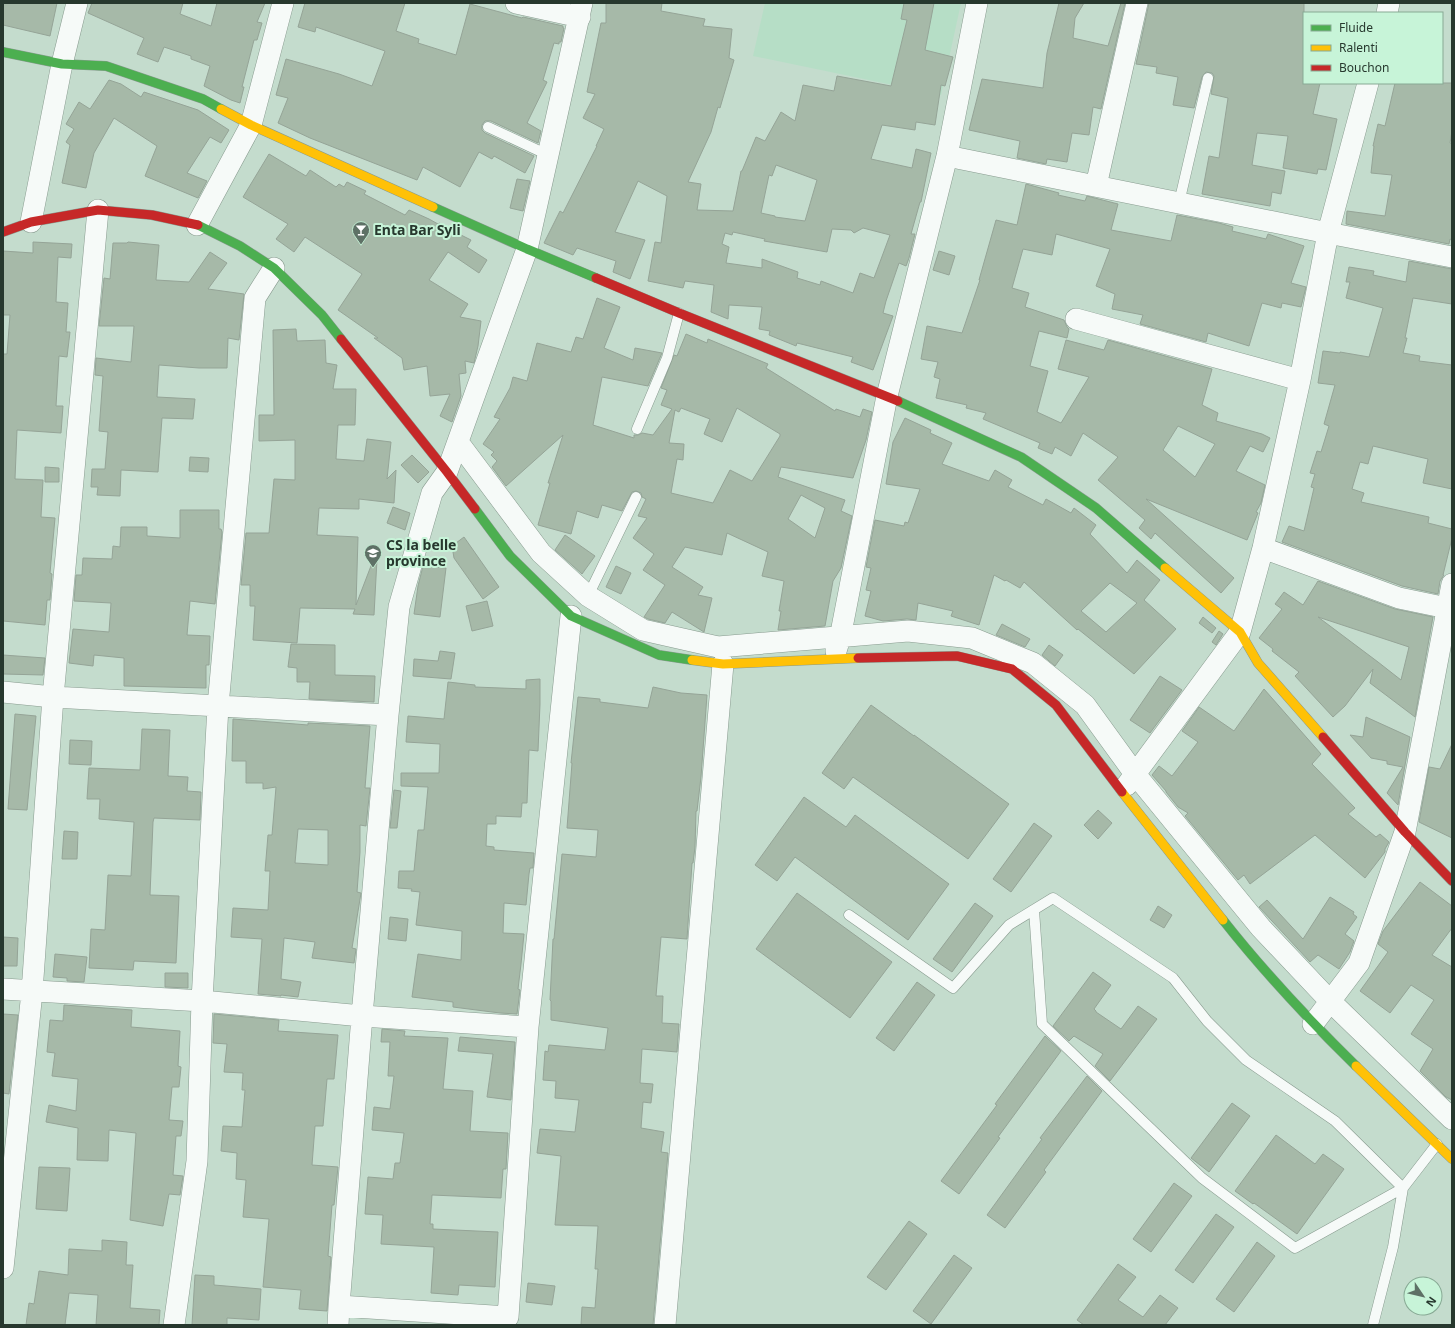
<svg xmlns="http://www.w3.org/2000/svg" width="1455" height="1328" viewBox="0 0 1455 1328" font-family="'Noto Sans',sans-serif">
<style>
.built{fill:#b6dec6}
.building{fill:#a6b9a8;stroke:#95a497;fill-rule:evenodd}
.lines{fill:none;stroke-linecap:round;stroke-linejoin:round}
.lane-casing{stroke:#889b8f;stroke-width:11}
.street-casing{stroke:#889b8f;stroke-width:22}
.fast-casing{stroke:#889b8f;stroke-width:10}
.slow-casing{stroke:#889b8f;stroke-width:10}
.jam-casing{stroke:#889b8f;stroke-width:10}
.lane{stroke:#f6faf8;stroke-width:10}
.street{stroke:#f6faf8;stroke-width:21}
.fast{stroke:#4caf50;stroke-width:9}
.slow{stroke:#ffc107;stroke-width:9}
.jam{stroke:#c62828;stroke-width:9}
.labels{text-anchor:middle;stroke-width:4;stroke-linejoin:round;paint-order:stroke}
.poi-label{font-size:14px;font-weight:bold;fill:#27382e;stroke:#c7f4d8;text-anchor:start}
</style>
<rect width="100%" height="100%" fill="#c4dccd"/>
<path class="built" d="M765 3H961L941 95 753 56Z"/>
<path class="building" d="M3 3H57L50 36 3 25Z
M92 3H183L180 14 211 26 217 3H265L257 22 262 23 257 40H254L242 87H244L240 103 231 100 204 86 210 66 191 59V56L164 47 158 62 137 54 144 38 88 13Z
M305 3H405L396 31 419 39 418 43 456 55 470 4 522 18 523 17 563 26V28H564L561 42H559V44L554 43 543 80 547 82 527 123 541 131 538 143 491 121H485L482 125V130L485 133 534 156 525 173 494 156 492 159 479 152 460 187 423 167 417 180 310 138 278 123 288 98 276 95 286 59 339 74 372 86 385 51 316 27 315 32 298 27Z
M606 3H662L661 11 705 19 703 26 732 29 729 58 734 60 720 108 718 107 711 132 688 182 701 184 697 210 733 211 741 171H742L756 137 765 141 781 112 795 121 803 85 834 91 837 76 891 86 907 20 901 19 904 3H934L925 50 953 57 945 86 941 85 935 125 916 122 915 130 882 125 871 159 912 168 916 149 931 153 921 202H920L911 234H915L909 258 906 266 899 263 886 301 883 313 893 316 873 370 851 362 853 357 797 343 796 346 769 335 770 331 759 329 762 307 729 305 728 319 711 312 714 285 685 281 683 288 648 281 655 242 661 243 667 196 638 181 615 232 645 240 630 279 613 272 616 261 577 248 573 255 544 243 560 211 563 213 597 146H596L604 129 583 118 595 94 587 92 601 23H606ZM776 165 817 180 805 221 775 217V216L761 213 769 175 772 176ZM863 228 890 235 874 278 860 273 853 293 821 281 820 285 797 278 798 272 762 259V268L726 263 729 247 722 244 725 233 732 235 733 232 765 239 764 241 827 252 832 229 851 230 854 233Z
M1059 3H1084L1075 18 1073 38 1108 46 1121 3H1125L1101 109 1093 107 1089 135 1072 133 1067 162 1047 159 1046 164 1017 158 1020 141 969 130 982 79 1043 88 1047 53Z
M1149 3H1304V83H1320L1313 114 1337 119 1326 170 1318 169 1317 174 1283 168 1288 136 1257 133 1252 165 1285 171 1281 194 1272 192 1270 206 1202 194 1209 156 1219 158 1228 98 1211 94 1214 76 1212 73 1206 72 1202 77 1194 108 1173 105 1178 77 1156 73 1157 67 1136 64Z
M109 80 121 84 141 97 144 92 198 110 229 130 221 143 210 137 187 173 207 181 198 198 145 176 157 146 114 118 94 153 86 188 62 183 70 145 66 142 74 129 66 124 79 102 90 109Z
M1395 83H1452V131L1450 143 1452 144V240L1450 239 1449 244 1346 224 1347 211 1385 216 1392 175 1371 173 1374 146H1373L1378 124 1385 126Z
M269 154 306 176 310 170 336 187 339 184 344 187 347 182 366 191 364 194 405 215 409 210 429 219 438 224 439 223 453 230V231L471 240 467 247 487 260 479 273 448 252 429 280 468 304 460 317 481 321 478 346 474 363 465 361 466 373 459 374 461 396 452 422 440 416 450 394 430 396 427 366 404 370 402 358 374 338H378L338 310 362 274 305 237 294 252 276 239 288 224 243 197Z
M517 179 530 181 523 211 510 208Z
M1026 184 1059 193 1058 195 1085 201 1087 196 1118 204 1111 230 1171 241 1177 215 1219 223 1233 227 1232 231 1266 239 1268 234 1304 246 1291 283 1306 287 1301 307 1282 303 1281 308 1262 303 1249 346 1208 333 1206 342 1140 324 1143 315 1112 309 1115 294 1096 286 1110 249 1056 234 1052 255 1023 249 1012 288 1029 293 1025 307 1064 320 1067 327 1069 329 1067 338 1039 331 1030 366 1048 371 1037 412 1061 423 1089 377 1058 369 1066 340 1104 350 1108 340 1212 369 1202 405 1218 413 1216 421 1262 434 1270 438 1263 452 1250 446 1236 471 1265 485 1261 503 1256 512 1258 513 1247 540 1146 499 1234 578 1221 593 1155 533 1151 539 1139 528 1145 520 1098 480 1118 457 1083 433 1071 456 1055 447 1052 454 1038 448 1040 443 983 419 986 413 966 408 967 405 936 398 940 379 934 377 938 362 921 359 927 326 962 333 980 280H979L996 220 1017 225ZM1178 426 1215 444 1195 477 1163 450Z
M33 242 72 244 71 258 58 257 56 302 68 303 66 332H70L67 357 59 356 56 406H63L61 433 17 430 15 479 43 480 41 517 55 518 50 573 52 574 50 600H47L45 625 3 621V354H7L10 315H3V251L33 253Z
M128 242 159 245 156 280 189 282 210 252 227 263 208 289 244 294 239 340 228 338 227 368H199L159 365 157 397 195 399 193 419 162 418 158 472 121 470 120 496 97 495 98 487H91L92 469H105L108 432 99 431 103 376 95 375 96 358 131 362 134 326H99L104 278 110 279 113 243H127Z
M939 251 955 256 949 275 933 270Z
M1409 261 1452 269V304L1413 298 1405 338H1407L1403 353 1420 356 1419 361 1452 365V489L1423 483 1428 459 1373 446 1368 464 1360 462 1352 489 1364 493 1361 502 1429 517 1428 523 1452 529V538L1443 575H1444L1440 581 1438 594 1402 586 1282 542 1289 526 1304 531 1314 488 1311 487 1315 474 1310 473 1317 451 1321 452 1329 426 1324 424 1335 385 1318 383 1323 351 1340 353V352L1369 357 1383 308 1346 298 1350 282H1346L1349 267 1374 271 1373 275 1406 282Z
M597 298 620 307 604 348 633 360 635 348 662 353 648 386 602 377 593 425 634 438V435H638L642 433 653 435 672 409 661 405 667 390 661 388 674 355 677 356 686 334 707 343 708 339 768 364 766 368 835 411 836 409 860 417 863 409 872 412 866 440 853 478 781 467 778 477 845 500 841 511 852 516 841 568 833 581 825 626 778 630 781 611H779L784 581 762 576 768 552 727 533 722 555 685 547 672 567 703 587 698 595 712 598 704 632 672 612 665 623 648 619 644 617 665 585 643 570 654 554 633 538 647 518 638 516 646 499 642 497 641 493 636 491 632 492 622 511 602 505 598 518 577 511 571 534 538 525 550 483H548L563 435 506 486 492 467 497 461 491 455 494 452 483 444 500 419 494 417 510 388 513 377 527 381 537 343 571 352 576 337 583 339ZM681 408 710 419 704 434 722 442 737 408 780 434V436L752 481 730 470 713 503 671 493 677 459 683 460 684 444 669 443 675 410 679 412ZM801 495 825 508 815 538 788 519Z
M296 329 297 341 325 340 326 363 337 365 333 389H356L355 425H338L336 459 364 461 367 439 391 442 387 479 396 470 394 503 359 499V509L319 508 317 535 358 537 356 605 374 558 377 559 374 615 353 614 355 609 300 608 297 643 253 640 255 606H250V585H241L246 533H269L274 479 295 480V440L259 441V415H274L273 330Z
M905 418 931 430 930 433 952 443 942 464 989 481 995 470 1012 480 1008 487 1043 505 1046 499 1071 513 1074 508 1096 525 1090 534 1127 573 1137 560 1160 580 1144 600 1176 629 1134 674 1078 629 1077 630 1024 582 1020 588 1006 580 1005 581 994 575 979 625 951 616 953 611 918 603 916 620 907 619 883 621 865 616 871 591 866 590 871 568 866 567 875 520 904 526 905 522 908 523 920 489 886 484 893 442ZM1110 583 1137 603 1106 632 1081 611Z
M412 455 429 472 418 483 401 465Z
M190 457 209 458 208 472 189 471Z
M45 467 59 468V482H45Z
M393 507 410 513 405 530 387 523Z
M180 510H219V529H221L222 532 215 604 190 601 187 635 210 636 209 665H206V688L124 686V658L94 655 93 666 69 663 73 629 109 632 111 603 74 601 76 575H82L83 558 112 559 113 546 120 547 121 527H147V536L180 538Z
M565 535 595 556 582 574 555 550Z
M464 537 499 587 483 599 454 558 452 546Z
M423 566 446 568 440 617 414 614 418 586Z
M616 566 631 573 621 594 606 587Z
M1318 581 1395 609 1433 617 1415 717 1370 683 1373 669 1345 706 1333 717 1295 676 1299 672 1272 651 1273 649 1259 638 1282 609 1275 604 1284 592 1303 605ZM1318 617 1409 647 1401 680 1378 662Z
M487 601 493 626 472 631 466 606Z
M1203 617 1216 628 1212 633 1199 623Z
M1002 624 1030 639 1025 647 996 635Z
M1219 631 1223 634 1216 645 1212 642Z
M291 644 335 645V675L375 676 374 702 309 699 310 682H297V668L288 667Z
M1049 645 1063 655 1055 666 1042 655Z
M440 651 455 653 451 679 413 676 414 659 438 661Z
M3 655 45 658 43 675 3 674Z
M1160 676 1182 690 1150 733 1130 720Z
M540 679V704L538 751 529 750 527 803H522L521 817 496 816V824H487L486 846 494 847V850L534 853 533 868H530L529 874 526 905 504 903 503 933 524 934 521 964 518 989 520 990 517 1014 500 1013 453 1007V1002L412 997 418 954 461 960 462 931 416 925 420 892 411 891 412 889 398 888 399 871H414L418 830H424L428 787 401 786V773H439L440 744 406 742 408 716 444 719 448 682 475 685V687L526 689V680Z
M653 687 681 693 707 695 701 777 697 811H696L695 847 693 863H692L687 939 661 937 656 996H663L662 1023 679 1024 677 1052 642 1049 640 1083 653 1084 651 1103 643 1102 641 1128 664 1132 661 1152 668 1153 653 1325H581L582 1307 595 1308 598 1269H595L598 1226 555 1225 561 1156 537 1153 540 1129 575 1132 579 1100 555 1098 556 1081 543 1080 545 1051 548 1052 549 1045 605 1050 608 1028 551 1020V1001L550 1000 553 939H554L562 854 596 857 598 830 567 828 572 763H571L578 697 600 699V702L648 708Z
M1264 689 1321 754 1312 764 1355 808 1348 814 1376 837 1380 834 1389 842 1385 849V852L1365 878 1315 835 1250 884 1244 875 1238 880 1185 816 1188 813 1178 807 1166 792V791L1152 775 1159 766 1172 776 1198 742 1182 731 1199 707 1234 731Z
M871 705 914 736V735L1009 804 968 859 853 777 844 789 822 773Z
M15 714 36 716 27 810 8 809Z
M1366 717 1410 737 1398 805 1387 793 1403 767 1387 764V761L1371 758 1350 735 1363 737Z
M233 719 308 725V723L370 726 365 788H370L366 826 360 825V852L357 892 361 893 352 948 356 949 354 963 312 958 315 942 284 938 281 979 301 982 298 997 281 995V996L258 994 262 939 231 937 233 908 268 910 270 871H265L268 835H272L276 787 263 789V783H246V761H232ZM298 829 328 830V865L295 863Z
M142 729 170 730 168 776 188 777 187 791 201 792 200 820 154 818 153 822 150 895 179 896 176 963 134 961 133 970 89 968 91 929 105 930 108 875 131 876 134 822 99 819 100 799H87L89 768 140 770Z
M70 740 92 741 91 765 69 764Z
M1452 744V838L1419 822 1429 767 1440 769Z
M394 790 401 791 397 828H390Z
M804 797 846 827 855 815 949 884 908 940 795 857 777 881 755 865Z
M1098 810 1112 823 1098 839 1084 825Z
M1034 823 1052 836 1011 892 993 879Z
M64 831 78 832 77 859H62Z
M1420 882 1452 906V928L1432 955 1452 967V1100L1446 1097 1420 1071 1433 1049 1411 1034 1434 1000 1411 985 1390 1013 1360 991 1388 952 1378 944 1383 931Z
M797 893 892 962 850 1018 756 949Z
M1330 897 1354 912 1353 914 1357 917 1345 934 1354 941 1350 952 1339 969 1318 955 1310 962 1259 907 1267 900 1303 939Z
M975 903 993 916 952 972 933 959Z
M1158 906 1172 915 1164 928 1150 920Z
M390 917 408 919 406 941 388 939Z
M3 937 18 938 17 966H3Z
M55 954 87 957 84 982 67 981V978L53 977Z
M1093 972 1111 985 1094 1009 1096 1011V1012L1121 1029 1138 1006 1157 1019 1110 1081 1095 1066 1103 1054 1074 1036 1069 1041 1053 1026Z
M165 973H188V988L165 987Z
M917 982 935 995 894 1051 876 1038Z
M64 1005 132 1010 131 1027 180 1031 178 1066 181 1067 179 1087H172L169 1120 183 1121 181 1136H176L173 1175 183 1176 180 1195 169 1194 163 1226 130 1220 136 1133 109 1130 108 1161 77 1160 78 1128 46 1122 49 1105 76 1111 78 1079 52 1076 55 1053 47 1052 50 1020 63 1021Z
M3 1014 18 1015 9 1094 3 1093Z
M214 1014 279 1020 278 1031 338 1035 334 1079H327L323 1126H315L312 1165 338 1167 334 1205H332L328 1256 331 1257 327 1311 299 1309 301 1290 263 1287 269 1219 243 1217 246 1180 236 1179 237 1153 221 1151 223 1126 242 1127 245 1090H242L243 1073 224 1072 227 1044 213 1043Z
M382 1029 405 1031 404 1036 448 1038 443 1089 473 1091 470 1131 508 1133 506 1169H503L501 1198 432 1195 430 1224H433V1229L498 1232 495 1287 459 1285 458 1295 431 1293 434 1247 381 1244 383 1215 365 1214 368 1177 393 1179 395 1163H400L404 1133 372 1130 374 1107 390 1109 394 1076H388L390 1042H381Z
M1045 1036 1061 1051 998 1137 1000 1138 959 1194 941 1181 997 1105 995 1104Z
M460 1037 515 1042 511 1100 487 1097 493 1054 458 1051Z
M1087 1076 1102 1091 1044 1170 1046 1172 1005 1228 987 1215 1042 1139 1040 1138Z
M1232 1103 1250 1116 1209 1172 1191 1158Z
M1276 1135 1315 1164 1323 1154 1344 1169 1297 1234 1254 1203 1253 1204 1235 1191Z
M39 1167 70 1168 67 1211 36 1209Z
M1174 1183 1192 1196 1151 1252 1133 1239Z
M1216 1214 1234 1227 1193 1283 1175 1270Z
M909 1221 927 1234 886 1290 867 1277Z
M102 1240 127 1242 126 1265H133L130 1308 160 1310 159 1325H96L98 1295 69 1293 65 1325H26L29 1303 34 1304 39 1271 68 1275 69 1249 102 1251Z
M1257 1242 1275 1256 1234 1312 1216 1299Z
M954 1255 972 1268 931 1324 913 1311Z
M1118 1264 1136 1277 1118 1300 1143 1317 1160 1295 1178 1308 1165 1325H1084L1077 1320Z
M195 1275 214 1276V1285L261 1289 259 1320 227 1318V1325H192Z
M528 1283 555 1286 552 1305 526 1302Z"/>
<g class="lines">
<g class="lane-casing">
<path id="lane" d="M488 127 548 155
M1179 203 1208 78
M637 429 667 358 679 313
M588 596 636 497
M849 915 953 988 1009 925 1053 898 1173 978 1207 1021 1246 1060 1335 1121 1403 1188 1295 1248 1202 1178 1042 1024 1034 910
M1373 1325 1393 1247 1403 1188 1437 1144"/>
</g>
<g class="street-casing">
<path id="street" d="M516 3 580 17
M1387 13 1389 3
M947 156 1328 233 1452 257
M1096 186 1137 3
M31 222 62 64 77 3
M197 225 251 125 283 3
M1076 319 1300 380
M458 442 541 553 588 596 643 630 718 647 908 631 972 638 1033 663 1085 705 1135 774 1261 928 1330 1001 1452 1119
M1263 548 1399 598 1447 608
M836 651 840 638 887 396 947 156 977 3
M3 692 53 697 388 715
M1127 785 1240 632 1263 548 1300 380 1328 233 1368 83
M3 989 202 1001 362 1016 528 1027
M1313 1024 1359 963 1405 832 1452 584
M3 1268 32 992 53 697 98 210
M339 1306 508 1317 528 1027 571 616
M174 1325 197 1161 202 1001 218 706 255 298 274 268
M338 1325 339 1306 362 1016 388 715 399 607 432 493 447 472 527 249 582 3
M665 1325 723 664"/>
</g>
<g class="fast-casing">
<path id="fast" d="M3 52 62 64 106 66 203 99 221 109
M433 207 527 249 596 278
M198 225 240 246 274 268 322 315 341 339
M898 401 1021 457 1096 508 1165 568
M475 509 510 556 571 616 659 655 692 660
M1223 920C1264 972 1309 1020 1356 1066"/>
</g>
<g class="slow-casing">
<path id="slow" d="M221 109 251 125 433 207
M1165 568 1240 632 1258 663 1323 737
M692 660 723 664 858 658
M1122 792 1223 920
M1356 1066 1452 1159"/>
</g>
<g class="jam-casing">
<path id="jam" d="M3 232 31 222 98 210 152 215 198 225
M596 278 679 313 898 401
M341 339 447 472 475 509
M858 658 957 656 1012 669 1056 705 1122 792
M1323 737 1405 832 1452 881"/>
</g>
<use href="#lane" class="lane"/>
<use href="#street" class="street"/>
<use href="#fast" class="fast"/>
<use href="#slow" class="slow"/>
<use href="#jam" class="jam"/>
</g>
<defs>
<g id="bar-pin" transform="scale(0.9)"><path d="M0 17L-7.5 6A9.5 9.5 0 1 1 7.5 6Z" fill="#5e7166" stroke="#c7f4d8"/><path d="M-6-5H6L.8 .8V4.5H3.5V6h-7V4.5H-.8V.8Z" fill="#fff"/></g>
<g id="school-pin" transform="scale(0.9)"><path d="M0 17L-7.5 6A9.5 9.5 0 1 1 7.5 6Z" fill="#5e7166" stroke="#c7f4d8"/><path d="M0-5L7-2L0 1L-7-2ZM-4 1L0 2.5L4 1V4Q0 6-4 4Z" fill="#fff"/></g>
</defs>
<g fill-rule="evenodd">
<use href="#bar-pin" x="361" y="230"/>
<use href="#school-pin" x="373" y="553"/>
</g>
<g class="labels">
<g class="poi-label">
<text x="374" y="235">Enta Bar Syli</text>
<text x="386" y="550">CS la belle<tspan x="386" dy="16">province</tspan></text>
</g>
</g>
<rect width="1455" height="1328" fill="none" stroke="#27382e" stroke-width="8"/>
<rect x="1303" y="12" width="140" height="72" fill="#c7f4d8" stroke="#87a994"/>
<rect x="1311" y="25" width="20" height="6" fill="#4caf50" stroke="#87a994"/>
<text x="1339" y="32" font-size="12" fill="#27382e">Fluide</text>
<rect x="1311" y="45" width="20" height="6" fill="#ffc107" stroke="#87a994"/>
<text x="1339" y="52" font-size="12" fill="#27382e">Ralenti</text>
<rect x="1311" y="65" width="20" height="6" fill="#c62828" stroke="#87a994"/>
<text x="1339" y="72" font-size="12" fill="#27382e">Bouchon</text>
<g transform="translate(1423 1296) rotate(125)"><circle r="19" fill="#c7f4d8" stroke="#87a994"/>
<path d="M0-3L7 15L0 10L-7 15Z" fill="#5e7166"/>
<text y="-6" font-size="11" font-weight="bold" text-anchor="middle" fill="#27382e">N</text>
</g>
</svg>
